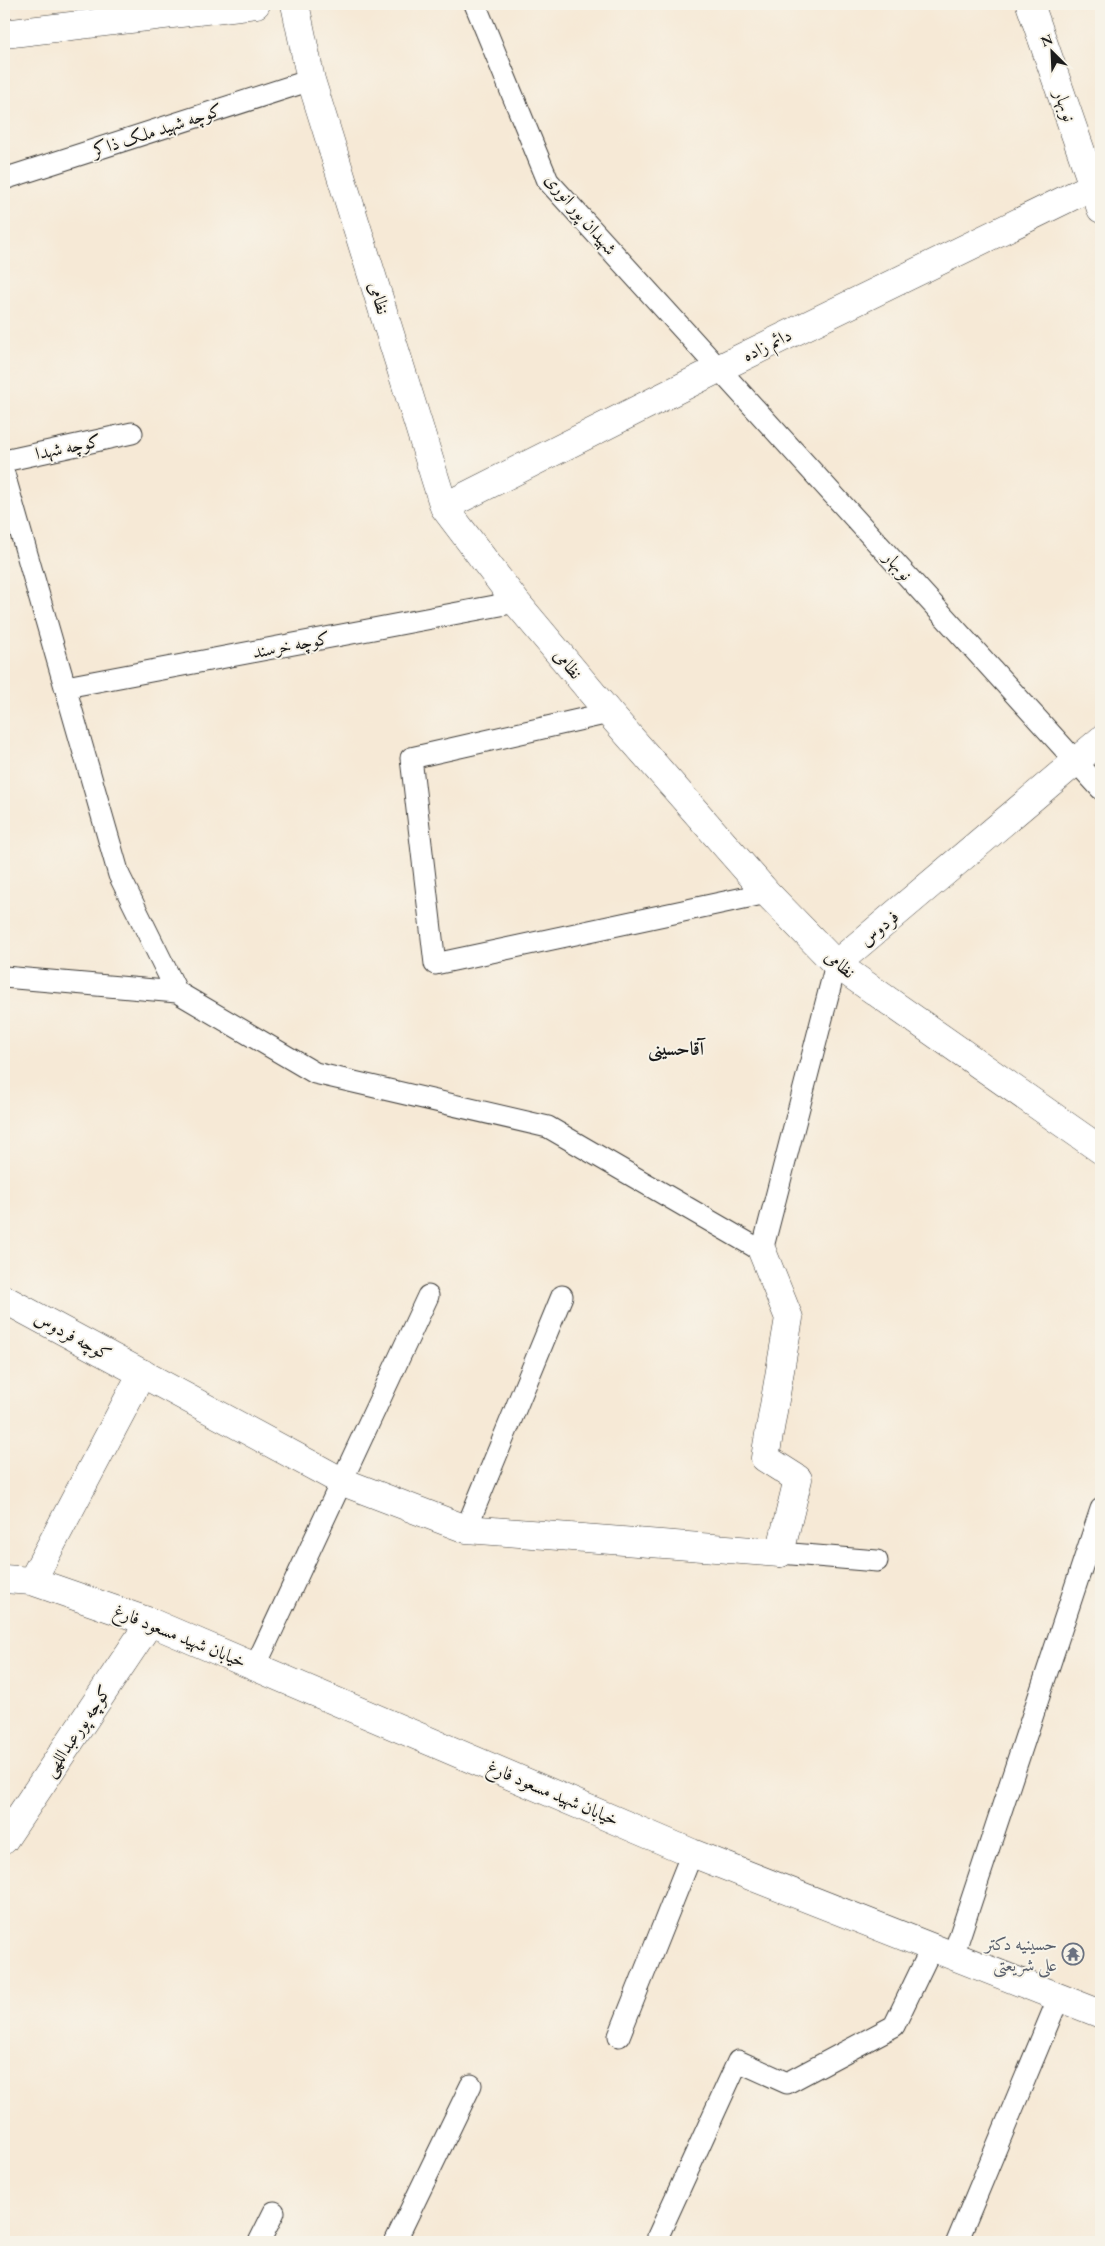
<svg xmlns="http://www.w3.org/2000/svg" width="1105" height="2246" viewBox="0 0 1105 2246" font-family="'EB Garamond',Amiri,serif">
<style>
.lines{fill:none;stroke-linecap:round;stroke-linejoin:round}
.service-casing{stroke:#3d3b38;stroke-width:23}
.pedestrian-casing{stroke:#3d3b38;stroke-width:29}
.minor-casing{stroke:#3d3b38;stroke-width:29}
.service{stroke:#fff;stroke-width:21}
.pedestrian{stroke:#fff;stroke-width:28}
.minor{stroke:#fff;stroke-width:28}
.labels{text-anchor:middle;stroke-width:4;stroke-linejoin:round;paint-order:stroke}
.street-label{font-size:18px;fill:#1c1c1c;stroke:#f7f3e8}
.worship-label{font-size:18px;fill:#5b616d;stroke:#f7f3e8;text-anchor:end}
.neighbourhood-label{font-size:19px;font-weight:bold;fill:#1c1c1c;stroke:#f7f3e8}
</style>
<rect width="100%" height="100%" fill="#f7f3e8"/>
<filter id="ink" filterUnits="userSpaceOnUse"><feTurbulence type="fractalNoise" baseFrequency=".02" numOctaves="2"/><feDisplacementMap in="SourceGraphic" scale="10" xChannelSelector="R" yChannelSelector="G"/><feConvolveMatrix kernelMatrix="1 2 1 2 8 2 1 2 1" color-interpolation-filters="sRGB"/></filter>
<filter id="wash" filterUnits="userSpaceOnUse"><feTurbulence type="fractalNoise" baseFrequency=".0096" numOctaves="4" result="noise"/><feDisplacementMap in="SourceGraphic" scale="20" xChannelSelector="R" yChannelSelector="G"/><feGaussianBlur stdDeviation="1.12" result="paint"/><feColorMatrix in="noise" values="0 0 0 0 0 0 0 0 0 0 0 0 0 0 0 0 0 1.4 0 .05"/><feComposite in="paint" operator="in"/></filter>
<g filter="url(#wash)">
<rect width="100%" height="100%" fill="#f6e9d6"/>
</g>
<g filter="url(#ink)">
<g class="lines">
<g class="service-casing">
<path id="service" d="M475 4 548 181 1101 789
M4 179 311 80
M4 461 132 433
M4 474 119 875 177 992
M66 687 516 602
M609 713 411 758 435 964 767 893
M4 977 177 992 315 1073 548 1127 762 1251 836 964
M466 1529 562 1296
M780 1553 877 1561
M255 1667 428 1296
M953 1956 1101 1509
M619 2036 692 1853
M658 2236 738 2061 787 2083 894 2026 932 1947
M259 2242 274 2212
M395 2242 471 2085
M957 2242 1059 1997"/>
</g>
<g class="pedestrian-casing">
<path id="pedestrian" d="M762 1251 789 1318 765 1458 798 1479 780 1553
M32 1581 142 1373
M4 1840 150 1622"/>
</g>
<g class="minor-casing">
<path id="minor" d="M295 4 311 80 444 507 516 602 609 713 767 893 836 964 1101 1150
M1030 4 1101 209
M4 34 256 4
M444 507 720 368 1093 186
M836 964 1101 740
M4 1299 343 1482 466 1529 780 1553
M4 1579 32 1581 150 1622 692 1853 1101 2014"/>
</g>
<use href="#service" class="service"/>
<use href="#pedestrian" class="pedestrian"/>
<use href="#minor" class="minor"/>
</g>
</g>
<defs>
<g id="temple-ring" transform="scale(1.125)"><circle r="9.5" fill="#f7f3e8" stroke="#6b7280" stroke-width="1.5"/><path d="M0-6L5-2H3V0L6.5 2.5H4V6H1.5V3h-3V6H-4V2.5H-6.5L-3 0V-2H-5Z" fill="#6b7280"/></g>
</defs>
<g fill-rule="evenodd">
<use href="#temple-ring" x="1073" y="1954"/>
</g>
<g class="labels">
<g class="street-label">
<text transform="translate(1065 106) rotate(71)" y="6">نوبهار</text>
<text transform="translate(157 130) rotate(-18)" y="6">کوچه شهید ملک ذاکر</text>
<text transform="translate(581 214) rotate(50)" y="6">شهیدان پور انوری</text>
<text transform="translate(379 298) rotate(73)" y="6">نظامی</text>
<text transform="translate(767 345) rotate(-26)" y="6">دائم زاده</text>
<text transform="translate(68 447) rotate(-12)" y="6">کوچه شهدا</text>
<text transform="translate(898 566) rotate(48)" y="6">نوبهار</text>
<text transform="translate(291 645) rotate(-11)" y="6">کوچه خرسند</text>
<text transform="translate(568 664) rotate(50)" y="6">نظامی</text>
<text transform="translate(879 928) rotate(-40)" y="6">فردوس</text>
<text transform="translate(840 964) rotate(40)" y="6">نظامی</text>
<text transform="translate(73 1336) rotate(28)" y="6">کوچه فردوس</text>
<text transform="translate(180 1636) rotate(22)" y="6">خیابان شهید مسعود فارغ</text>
<text transform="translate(77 1731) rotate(-56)" y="6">کوچه پورعبداللهی</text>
<text transform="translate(553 1793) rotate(23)" y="6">خیابان شهید مسعود فارغ</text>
</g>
<g class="worship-label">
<text x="1057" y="1950">حسینیه دکتر<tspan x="1057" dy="21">علی شریعتی</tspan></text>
</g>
<g class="neighbourhood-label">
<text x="676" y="1055">آقاحسینی</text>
</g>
</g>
<rect width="1105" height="2246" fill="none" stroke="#f7f3e8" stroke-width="20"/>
<g transform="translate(1052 52) rotate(336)" stroke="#f7f3e8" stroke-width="4" paint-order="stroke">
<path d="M0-4L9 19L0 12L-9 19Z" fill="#1c1c1c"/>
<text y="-8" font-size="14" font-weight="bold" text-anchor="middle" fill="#1c1c1c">N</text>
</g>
</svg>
